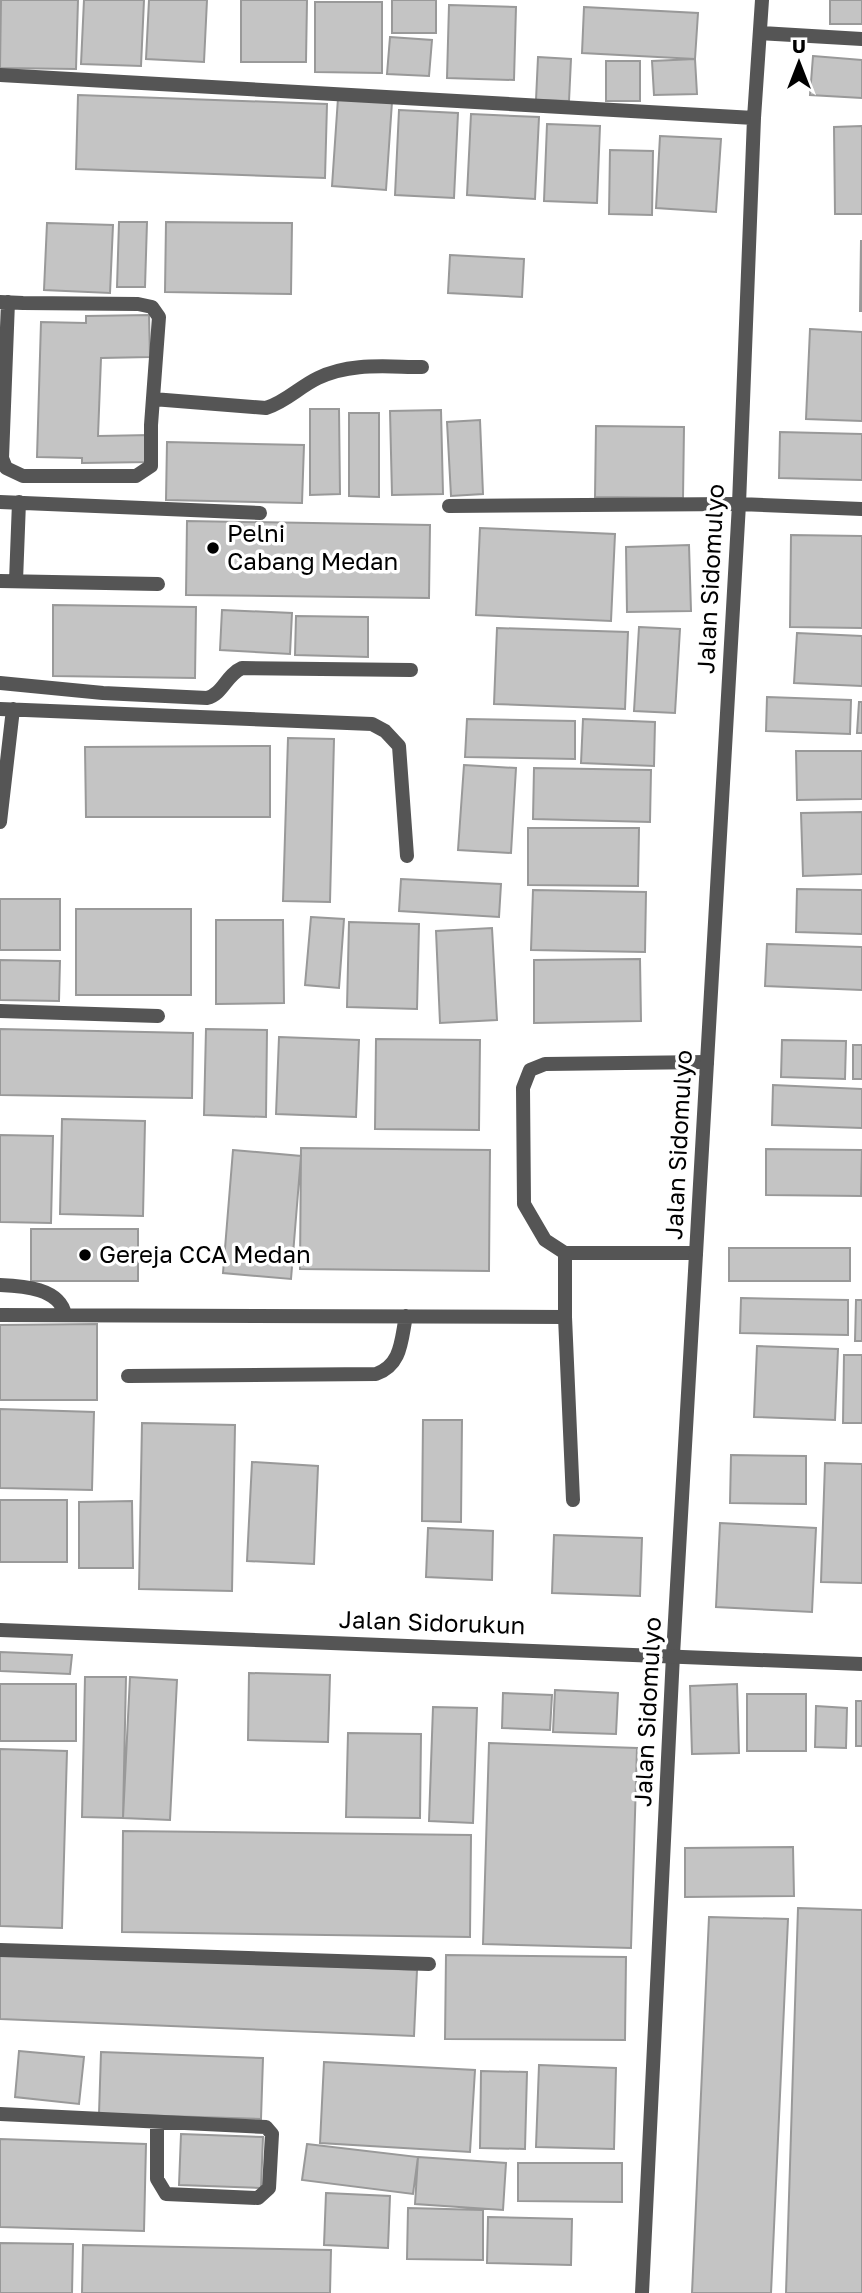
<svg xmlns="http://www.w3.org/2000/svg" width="862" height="2293" viewBox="0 0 862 2293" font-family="'Golos Text',sans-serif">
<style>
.building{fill:#c4c4c4;stroke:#999;stroke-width:2}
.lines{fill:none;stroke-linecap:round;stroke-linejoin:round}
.service{stroke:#555;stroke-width:14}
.minor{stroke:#555;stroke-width:14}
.tertiary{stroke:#555;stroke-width:14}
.poi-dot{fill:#000;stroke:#fff;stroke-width:2.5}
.labels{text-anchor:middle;stroke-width:7;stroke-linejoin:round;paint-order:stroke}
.poi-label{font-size:24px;fill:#000;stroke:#fff;text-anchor:start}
.street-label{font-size:24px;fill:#000;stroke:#fff}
</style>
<rect width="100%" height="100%" fill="#fff"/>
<path class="building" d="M1 0H78L76 69 0 68Z
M84 0H144L141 66 81 64Z
M149 0H207L204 62 146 59Z
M241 0H307L306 62H241Z
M392 0H436V33H392Z
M830 0H862V24H830Z
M315 2H382V73L315 72Z
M449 5 516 7 514 80 447 78Z
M584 7 698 13 695 59 582 53Z
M390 37 432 40 429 76 387 74Z
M813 56 862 60V98L810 95Z
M538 57 571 59 569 101 536 100Z
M695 59 697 94 654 95 652 61Z
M606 61H640V101H606Z
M78 95 327 104 325 178 76 169Z
M338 98 392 102 386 190 332 186Z
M399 110 458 113 454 198 395 195Z
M471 114 539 117 535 199 467 195Z
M547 124 600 126 597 203 544 201Z
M862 126V214H835L834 127Z
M660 136 721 139 716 212 656 208Z
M610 150 653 151 652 215 609 214Z
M119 222H147L145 287H117Z
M166 222 292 223 291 294 165 292Z
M47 223 113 225 110 293 44 290Z
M861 241H862V311H860Z
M450 255 524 259 522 297 448 293Z
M149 315 150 357 101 358 98 436 150 435V462L82 463V458L37 457 41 322 86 323V316Z
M810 329 862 332V421L806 419Z
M310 409H339L340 494 310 495Z
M441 410 443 494 392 495 390 411Z
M349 413H379V497L349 496Z
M480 420 483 494 451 496 447 422Z
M596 426 684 427 683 498 595 497Z
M780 432 862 434V480L779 478Z
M167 442 304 445 302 503 166 500Z
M187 521 430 525 429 598 186 595Z
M480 528 615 534 611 621 476 615Z
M791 535 862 536V628L790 627Z
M689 545 691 611 627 612 626 547Z
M53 605 196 607 195 678 53 676Z
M222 610 292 613 290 654 220 650Z
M296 616 368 617V657L295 655Z
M639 627 680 629 675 713 634 711Z
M497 628 628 632 625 709 494 704Z
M797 633 862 636V686L794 683Z
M767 697 851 700 850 734 766 731Z
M859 702H862V733H857Z
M467 719 575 721V759L465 757Z
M583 719 655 722 654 766 581 763Z
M288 738 334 739 330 902 283 901Z
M270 746V817H86L85 747Z
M796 751H862V799L797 800Z
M464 765 516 768 511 853 458 850Z
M534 768 651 770 650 822 533 819Z
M862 812V874L803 876 801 813Z
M528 828H639L638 886 528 885Z
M401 879 501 884 499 917 399 911Z
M797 889 862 890V934L796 932Z
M533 890 646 892 645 952 531 950Z
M0 899H60V950H0Z
M76 909H191V995H76Z
M311 917 344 919 339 988 305 985Z
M216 920H283L284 1003 216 1004Z
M349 922 419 924 417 1009 347 1007Z
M492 928 497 1020 440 1023 436 931Z
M767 944 862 947V990L765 986Z
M640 959 641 1021 534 1023V960Z
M0 960 60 961 59 1001 0 1000Z
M0 1029 193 1033 192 1098 0 1095Z
M206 1029 267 1030 266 1117 204 1115Z
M279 1037 359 1040 356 1117 276 1114Z
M376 1039 480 1040 479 1130 375 1129Z
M782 1040 846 1041 845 1079 781 1077Z
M853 1045H862V1079H853Z
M773 1085 862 1089V1128L772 1125Z
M62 1119 145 1121 143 1216 60 1214Z
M0 1135 53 1136 51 1223 0 1222Z
M301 1148 490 1150 489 1271 300 1269Z
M766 1149 862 1150 861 1196 766 1195Z
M233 1150 301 1156 291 1279 223 1273Z
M31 1229H138V1281H31Z
M729 1248H850V1281H729Z
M741 1298 848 1300V1335L740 1333Z
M856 1300H862V1341H855Z
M97 1324V1400H0V1325Z
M757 1346 838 1349 835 1420 754 1417Z
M844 1355H862V1423H843Z
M0 1409 94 1412 92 1490 0 1488Z
M423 1420H462L461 1522 422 1521Z
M142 1423 235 1425 232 1591 139 1589Z
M731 1455 806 1456V1504L730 1503Z
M252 1462 318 1466 314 1564 247 1561Z
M825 1463 862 1464V1583L821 1582Z
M0 1500H67V1562H0Z
M132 1501 133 1568H79V1502Z
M720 1523 816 1528 812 1612 716 1607Z
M428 1528 493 1531 492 1580 426 1577Z
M554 1535 642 1538 640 1596 552 1593Z
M0 1652 72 1655 70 1674 0 1671Z
M249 1673 330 1675 328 1742 248 1740Z
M85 1677H126L123 1818 82 1817Z
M130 1677 177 1680 170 1820 123 1818Z
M0 1684H76V1741H0Z
M737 1684 739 1753 692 1754 690 1686Z
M555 1690 618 1693 616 1734 553 1732Z
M503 1693 552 1695 550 1730 502 1728Z
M747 1694H806V1751H747Z
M856 1701H862V1746H856Z
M816 1706 847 1708 846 1748 815 1747Z
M433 1707 477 1708 473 1823 429 1821Z
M348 1733 421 1734 420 1818 346 1817Z
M489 1743 637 1748 631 1948 483 1944Z
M0 1749 67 1751 62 1928 0 1926Z
M123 1831 471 1835 470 1937 122 1932Z
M793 1847 794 1896 685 1897V1848Z
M798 1908 862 1910V2293H786Z
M709 1917 788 1919 771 2293H692Z
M0 1953 417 1970 414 2036 0 2019Z
M446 1955 626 1957 625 2040 445 2039Z
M19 2051 84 2057 79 2104 15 2097Z
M101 2052 263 2058 261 2119 99 2114Z
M324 2062 475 2070 470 2152 320 2143Z
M539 2065 616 2068 614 2149 536 2147Z
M481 2071 527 2072 525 2149 480 2148Z
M181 2134 263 2137 261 2188 179 2185Z
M0 2139 146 2144 144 2231 0 2227Z
M307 2144 418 2157 413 2194 302 2180Z
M418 2157 506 2163 503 2210 415 2204Z
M518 2163H622V2202L518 2201Z
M326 2193 390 2196 388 2248 324 2245Z
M408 2208 483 2210V2260L407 2259Z
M488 2217 572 2219 571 2265 487 2263Z
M0 2243 73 2244 72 2293H0Z
M83 2245 331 2250 330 2293H82Z"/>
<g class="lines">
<path class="service" d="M0 302 23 303 138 304 152 307 159 317 151 425V466L136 476H23L6 468 2 458 8 302
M153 399 266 408C286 402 299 387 318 378 351 362 387 367 422 367
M0 502 260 513
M449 506 739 504
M0 581 158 584
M16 581 19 502
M0 683 103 693 207 698C223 694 226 675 242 668L411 670
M0 709 372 724 385 731 399 746 407 856
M0 822 13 709
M696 1253H565L545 1240 524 1204 523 1088 530 1070 545 1064 707 1062
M0 1285C23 1286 60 1288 65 1315
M0 1315 565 1317V1253
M565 1317 573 1500
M128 1376 376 1374C402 1365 401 1340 406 1316
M0 2114 266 2127 272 2134 269 2188 258 2198 166 2194 157 2179V2123"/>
<path class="minor" d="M760 33 862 39
M0 75 754 118
M739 504 862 509
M0 1011 158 1016
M0 1950 429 1964
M642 2293 673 1655 739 504 754 118 762 0"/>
<path class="tertiary" d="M0 1630 862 1664"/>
</g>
<g class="poi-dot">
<circle cx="213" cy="548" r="7"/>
<circle cx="85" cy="1255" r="7"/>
</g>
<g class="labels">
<g class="poi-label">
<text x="227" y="542">Pelni<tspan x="227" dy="28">Cabang Medan</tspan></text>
<text x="99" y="1263">Gereja CCA Medan</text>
</g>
<g class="street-label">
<text transform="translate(711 579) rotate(-87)" y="8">Jalan Sidomulyo</text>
<text transform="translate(679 1145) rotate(-87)" y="8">Jalan Sidomulyo</text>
<text transform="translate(432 1623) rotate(2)" y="8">Jalan Sidorukun</text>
<text transform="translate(648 1712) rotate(-87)" y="8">Jalan Sidomulyo</text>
</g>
</g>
<g transform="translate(799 63)" stroke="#ffffff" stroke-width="5" paint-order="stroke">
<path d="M0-5L12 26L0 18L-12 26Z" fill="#000000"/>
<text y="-10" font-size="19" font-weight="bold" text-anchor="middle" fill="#000000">U</text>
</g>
</svg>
